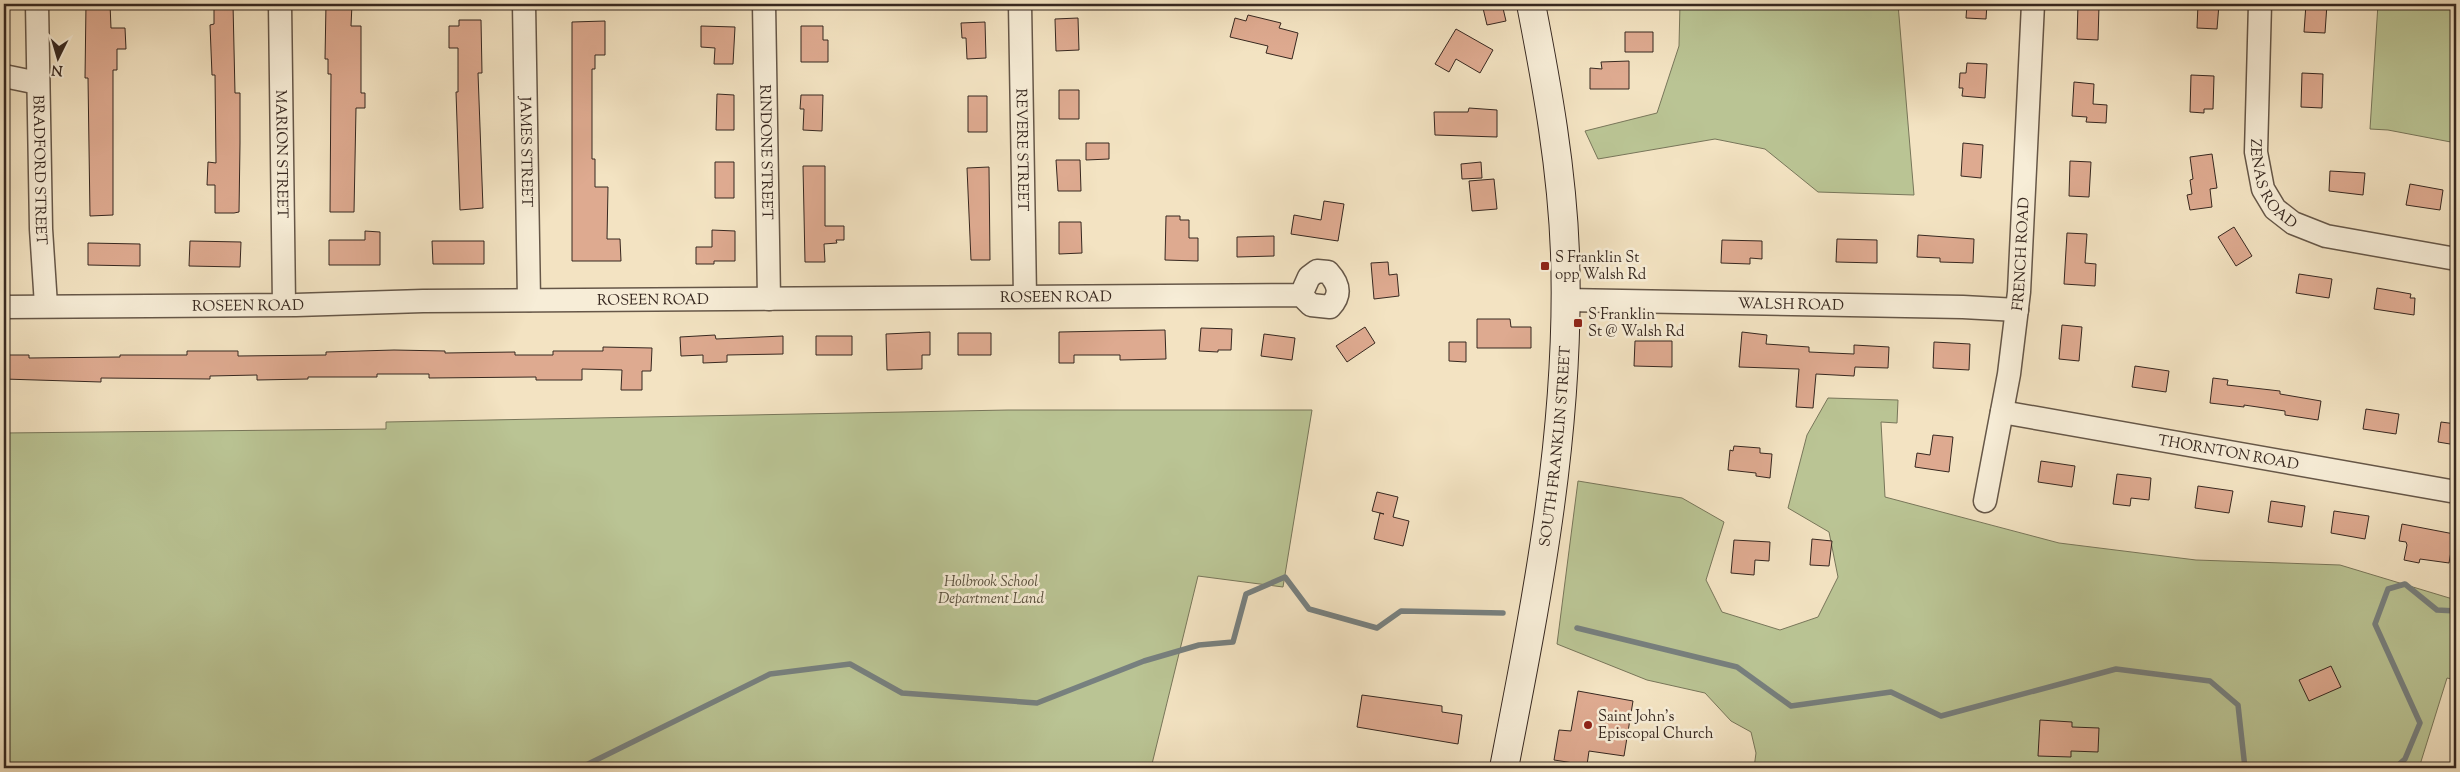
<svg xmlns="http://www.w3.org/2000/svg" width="2460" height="772" viewBox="0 0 2460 772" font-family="'Sorts Mill Goudy',serif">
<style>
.green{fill:#bac494;stroke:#78765a}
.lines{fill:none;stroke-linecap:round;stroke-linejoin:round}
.stream{stroke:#77807f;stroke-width:5.5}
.building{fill:#deaa90;stroke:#372820}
.street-casing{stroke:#665748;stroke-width:25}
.secondary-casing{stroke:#372820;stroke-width:30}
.street{stroke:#f7edd7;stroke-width:22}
.secondary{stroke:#f7edd7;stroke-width:28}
.poi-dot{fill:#8f2418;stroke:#f7edd7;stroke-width:2}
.labels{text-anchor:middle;stroke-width:5;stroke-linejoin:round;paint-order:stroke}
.street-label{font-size:15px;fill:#372820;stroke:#f7edd7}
.poi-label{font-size:15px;fill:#372820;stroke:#f7edd7;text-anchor:start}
.park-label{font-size:15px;font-style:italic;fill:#584f3d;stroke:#f7edd7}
</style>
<rect width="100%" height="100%" fill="#f3e3c2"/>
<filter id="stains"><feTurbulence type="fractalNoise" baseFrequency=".004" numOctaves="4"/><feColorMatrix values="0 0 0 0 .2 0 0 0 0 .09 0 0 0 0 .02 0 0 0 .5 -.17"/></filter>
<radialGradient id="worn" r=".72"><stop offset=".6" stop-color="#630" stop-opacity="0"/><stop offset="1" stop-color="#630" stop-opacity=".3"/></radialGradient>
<path class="green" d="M1680 4H1898L1914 195 1818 192 1765 149 1715 139 1598 159 1585 131 1657 113 1679 46Z
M2378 4H2456V143L2388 130 2370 129Z
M1828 398 1898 400 1897 423 1881 422 1885 497 2059 543 2196 560 2340 565 2456 600V680L2447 678 2419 768H1754L1756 753 1751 732 1731 721 1705 693 1647 680 1557 644 1578 481 1682 498 1724 522 1706 580 1722 612 1780 630 1818 617 1838 577 1829 532 1788 508 1807 435Z
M1008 410H1312L1283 587 1198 576 1151 768H4V433L386 429V422Z"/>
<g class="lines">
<path class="stream" d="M1577 628 1737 667 1791 706 1891 692 1941 716 2116 669 2210 681 2238 705 2245 768
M580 768 770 674 850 664 902 693 1037 703 1144 661 1199 645 1233 642 1246 594 1285 577 1309 609 1377 628 1401 611 1503 613
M2395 768 2405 759 2420 723 2375 624 2388 589 2405 584 2437 610 2456 611"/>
</g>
<path class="building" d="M86 4H110L111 28H125L126 49H117V70H113V215L90 216 88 78H85Z
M214 4H233L235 93H240V143L239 212 234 213H215V185H207L208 162 216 163 215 75H212L210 25 214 24Z
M326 4H352L351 26H361V93H365V108H356L354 212H330L331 74H328V59H325Z
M1482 4H1502L1506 21 1487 25Z
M1967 4H1987L1986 19 1966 18Z
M2198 4H2219L2217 29 2197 28Z
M2306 4H2327L2325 33 2304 32Z
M2078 5 2099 6 2098 40 2077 39Z
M1248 15 1281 23 1279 28 1298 33 1292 59 1266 53 1268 46 1230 37 1235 18 1246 21Z
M1078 18 1079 50 1056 51 1055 19Z
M459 20H481L482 73H478L483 208 460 210 456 92H458V48H449V26H459Z
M605 21V55H595V69H592V159H595V187H608L607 239H620L621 261H572V22Z
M985 22 986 58 967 59 966 38H962L961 23Z
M701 26 735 27 733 64H714L715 48 701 47Z
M801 26H823V40H828V62H801Z
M1456 29 1493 50 1480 73 1456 59 1449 72 1435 64Z
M1625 32H1653V52H1625Z
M1629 61V89H1590V68L1602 69 1601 62Z
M1967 63 1987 64 1985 98 1962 96 1963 88H1959L1960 73H1966Z
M2302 73 2323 74 2322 108 2301 107Z
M2191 75 2214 76 2213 109H2204V113L2190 112Z
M2074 82 2094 84 2093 104 2107 105 2106 123 2086 122 2087 117 2072 116Z
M1059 90H1079V119H1059Z
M717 94 734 95V130H716Z
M801 95H823L822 131 803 130 804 109H800Z
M968 96H987V132H968Z
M1469 108 1497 110V137L1435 135 1434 112H1468Z
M1086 143H1109V159L1086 160Z
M1963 143 1983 145 1981 178 1961 176Z
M2212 154 2217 188 2210 189 2212 207 2190 210 2187 195 2192 194 2190 180 2193 179 2190 157Z
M1056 160H1080L1081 191H1058Z
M2070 161 2091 162 2089 197 2069 196Z
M715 162H734V198H715Z
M1481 162 1482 178 1462 179 1461 164Z
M803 166H825V226H844V240H836L837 243 824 244 825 262H805Z
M989 167 990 260H971L967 168Z
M2330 171 2365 173 2363 195 2329 191Z
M1494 179 1497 209 1472 211 1469 181Z
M2410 184 2443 190 2440 210 2406 205Z
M1324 201 1344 204 1338 241 1291 234 1294 215 1321 220Z
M1166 216H1180V220H1189V238H1198V261L1165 260Z
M1059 222H1081L1082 253 1059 254Z
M2234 227 2252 256 2236 266 2218 237Z
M712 230 735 231V261H714V264H696V247H712Z
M365 231 380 232V265H329V240H365Z
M2067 233 2087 234 2085 263 2096 264 2095 286 2064 284Z
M1918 235 1974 239 1973 263 1940 262V258L1917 257Z
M1274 236V256L1237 257V237Z
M1837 239 1877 240V263L1836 262Z
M1722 240 1762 241V259L1750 258V264L1721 263Z
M190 241 241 242 240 267 189 266Z
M432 241H484V264H433Z
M88 243 140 244V266L88 265Z
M1388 262 1389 275 1397 274 1399 296 1374 299 1371 263Z
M2299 274 2332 279 2329 298 2296 293Z
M2377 288 2411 294 2410 298H2415L2414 315 2374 309Z
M1477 319H1510L1511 327H1531V348H1477Z
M2062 325 2082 327 2079 361 2059 359Z
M1365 327 1375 343 1347 362 1336 346Z
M1201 328 1232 329 1231 350H1218V352L1199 351Z
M1165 330 1166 359 1120 360V355H1074V363H1059V332Z
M930 332V355H922V369L887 370 886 334Z
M1742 332 1767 335 1766 344 1809 347V352L1854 354V345L1889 347 1888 368 1855 367 1854 376 1816 374 1813 408 1796 407 1799 369 1739 367Z
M958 333H991V355H958Z
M1264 334 1295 338 1292 360 1261 356Z
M715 335 716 339 783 336V354L727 355V362L703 363V355L681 356 680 337Z
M816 336H852V355H816Z
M1635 341H1672V367L1634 366Z
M1449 342H1466V362L1449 361Z
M1934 342 1970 344 1969 370 1933 368Z
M603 347 652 348 651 371H642V390H621L622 370 582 369V380H536V377L429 378V374H377V377H308V379L257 380V375L210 376V379L101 378V382L4 379V355H29V358L120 357V355H187V351H238V356L326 355V352L394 350 445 351V353L515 352V355H553V351H603Z
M2135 366 2169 371 2166 392 2132 387Z
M2213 378 2228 380 2227 385 2280 391V394L2321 401 2318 420 2285 415V411L2244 405V407L2210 403Z
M2366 409 2399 414 2396 434 2363 429Z
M2441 422 2456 424V445L2438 442Z
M1933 435 1953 437 1949 472 1915 467 1917 453 1930 455Z
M1734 446 1760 448V453L1772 454 1770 478 1756 476V473L1728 470 1730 450 1733 451Z
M2041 461 2075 466 2072 487 2038 482Z
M2117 474 2151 478 2149 500 2131 498 2130 506 2113 504Z
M2198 486 2233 491 2229 513 2195 508Z
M1377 492 1398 497 1393 517 1409 521 1403 546 1374 539 1380 513 1384 514 1372 511Z
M2271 501 2305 506 2302 527 2268 522Z
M2334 511 2369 516 2365 539 2331 533Z
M2402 524 2454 534 2449 563 2420 559 2419 563 2404 560 2407 545 2406 542 2399 541Z
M1812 539 1832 541 1829 566 1810 565Z
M1734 540 1770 542 1769 561 1755 560 1754 575 1731 573Z
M2331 666 2341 687 2309 701 2299 680Z
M1578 691 1633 701 1624 756 1589 751 1587 765 1554 760 1559 730 1571 731Z
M1362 695 1442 706V712L1462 715 1458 744 1357 727Z
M2040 720 2072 722V727L2099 728 2098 752 2071 751V757L2038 756Z"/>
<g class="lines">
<g class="street-casing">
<g id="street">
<path id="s1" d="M37 4 41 229 46 305"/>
<path id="s2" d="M280 4 284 304"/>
<path id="s3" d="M524 4 529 300"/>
<path id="s4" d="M764 4 769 299"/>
<path id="s5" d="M1020 4 1025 296"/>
<path id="s6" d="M2260 4 2256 152 2263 189 2275 209 2293 223 2326 236 2456 259"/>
<path d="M4 76 38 83"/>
<path id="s7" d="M1565 300 1963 307 2017 310"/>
<path id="s8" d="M4 307 296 305 423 301 1301 295 1311 305 1330 307C1342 294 1339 284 1328 272L1317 271 1309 277 1301 295"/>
<path id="s9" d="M2002 412 2456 492"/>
<path id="s10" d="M1985 501 2009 374 2019 292 2033 4"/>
</g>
</g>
<g class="secondary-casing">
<g id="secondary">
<path id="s11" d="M1504 768C1537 598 1571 428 1565 253 1562 169 1547 86 1531 4"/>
</g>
</g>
<use href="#street" class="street"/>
<use href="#secondary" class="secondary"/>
</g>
<g class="poi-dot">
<rect x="1540" y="261" width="10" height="10" rx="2.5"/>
<rect x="1573" y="318" width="10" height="10" rx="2.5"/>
<circle cx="1588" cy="725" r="5"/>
</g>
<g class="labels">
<g class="street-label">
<text dy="5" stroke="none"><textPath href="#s5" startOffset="146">REVERE STREET</textPath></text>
<text dy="5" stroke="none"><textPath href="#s4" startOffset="148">RINDONE STREET</textPath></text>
<text dy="5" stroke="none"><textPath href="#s3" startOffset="148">JAMES STREET</textPath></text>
<text dy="5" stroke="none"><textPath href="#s2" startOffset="150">MARION STREET</textPath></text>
<text dy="5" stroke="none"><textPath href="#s1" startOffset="166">BRADFORD STREET</textPath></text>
<text dy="5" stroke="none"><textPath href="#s6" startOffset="185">ZENAS ROAD</textPath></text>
<text dy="5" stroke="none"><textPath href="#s10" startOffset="250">FRENCH ROAD</textPath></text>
<text dy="5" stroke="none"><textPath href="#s8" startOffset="1052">ROSEEN ROAD</textPath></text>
<text dy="5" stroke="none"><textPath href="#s8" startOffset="649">ROSEEN ROAD</textPath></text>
<text dy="5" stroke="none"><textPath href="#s7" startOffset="226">WALSH ROAD</textPath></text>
<text dy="5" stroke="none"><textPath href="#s8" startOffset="244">ROSEEN ROAD</textPath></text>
<text dy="5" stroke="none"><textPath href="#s11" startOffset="326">SOUTH FRANKLIN STREET</textPath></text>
<text dy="5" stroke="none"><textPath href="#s9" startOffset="230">THORNTON ROAD</textPath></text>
</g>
<g class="poi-label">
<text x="1555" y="262">S Franklin St<tspan x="1555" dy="17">opp Walsh Rd</tspan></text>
<text x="1588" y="319">S Franklin<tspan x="1588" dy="17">St @ Walsh Rd</tspan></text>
<text x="1598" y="721">Saint John's<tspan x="1598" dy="17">Episcopal Church</tspan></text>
</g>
<g class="park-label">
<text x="991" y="586">Holbrook School<tspan x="991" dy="17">Department Land</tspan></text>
</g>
</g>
<rect width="2460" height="772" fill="none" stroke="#f3e3c2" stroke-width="20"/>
<rect x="5" y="5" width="2450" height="762" fill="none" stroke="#372820" stroke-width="2.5"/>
<rect x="10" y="10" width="2440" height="752" fill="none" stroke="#372820"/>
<g transform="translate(58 58) rotate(185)" stroke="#f7edd7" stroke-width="4" paint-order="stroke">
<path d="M0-4L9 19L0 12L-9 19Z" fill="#372820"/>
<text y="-8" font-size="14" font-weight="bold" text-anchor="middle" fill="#372820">N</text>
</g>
<rect width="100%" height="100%" filter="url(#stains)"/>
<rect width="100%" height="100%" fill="url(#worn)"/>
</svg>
